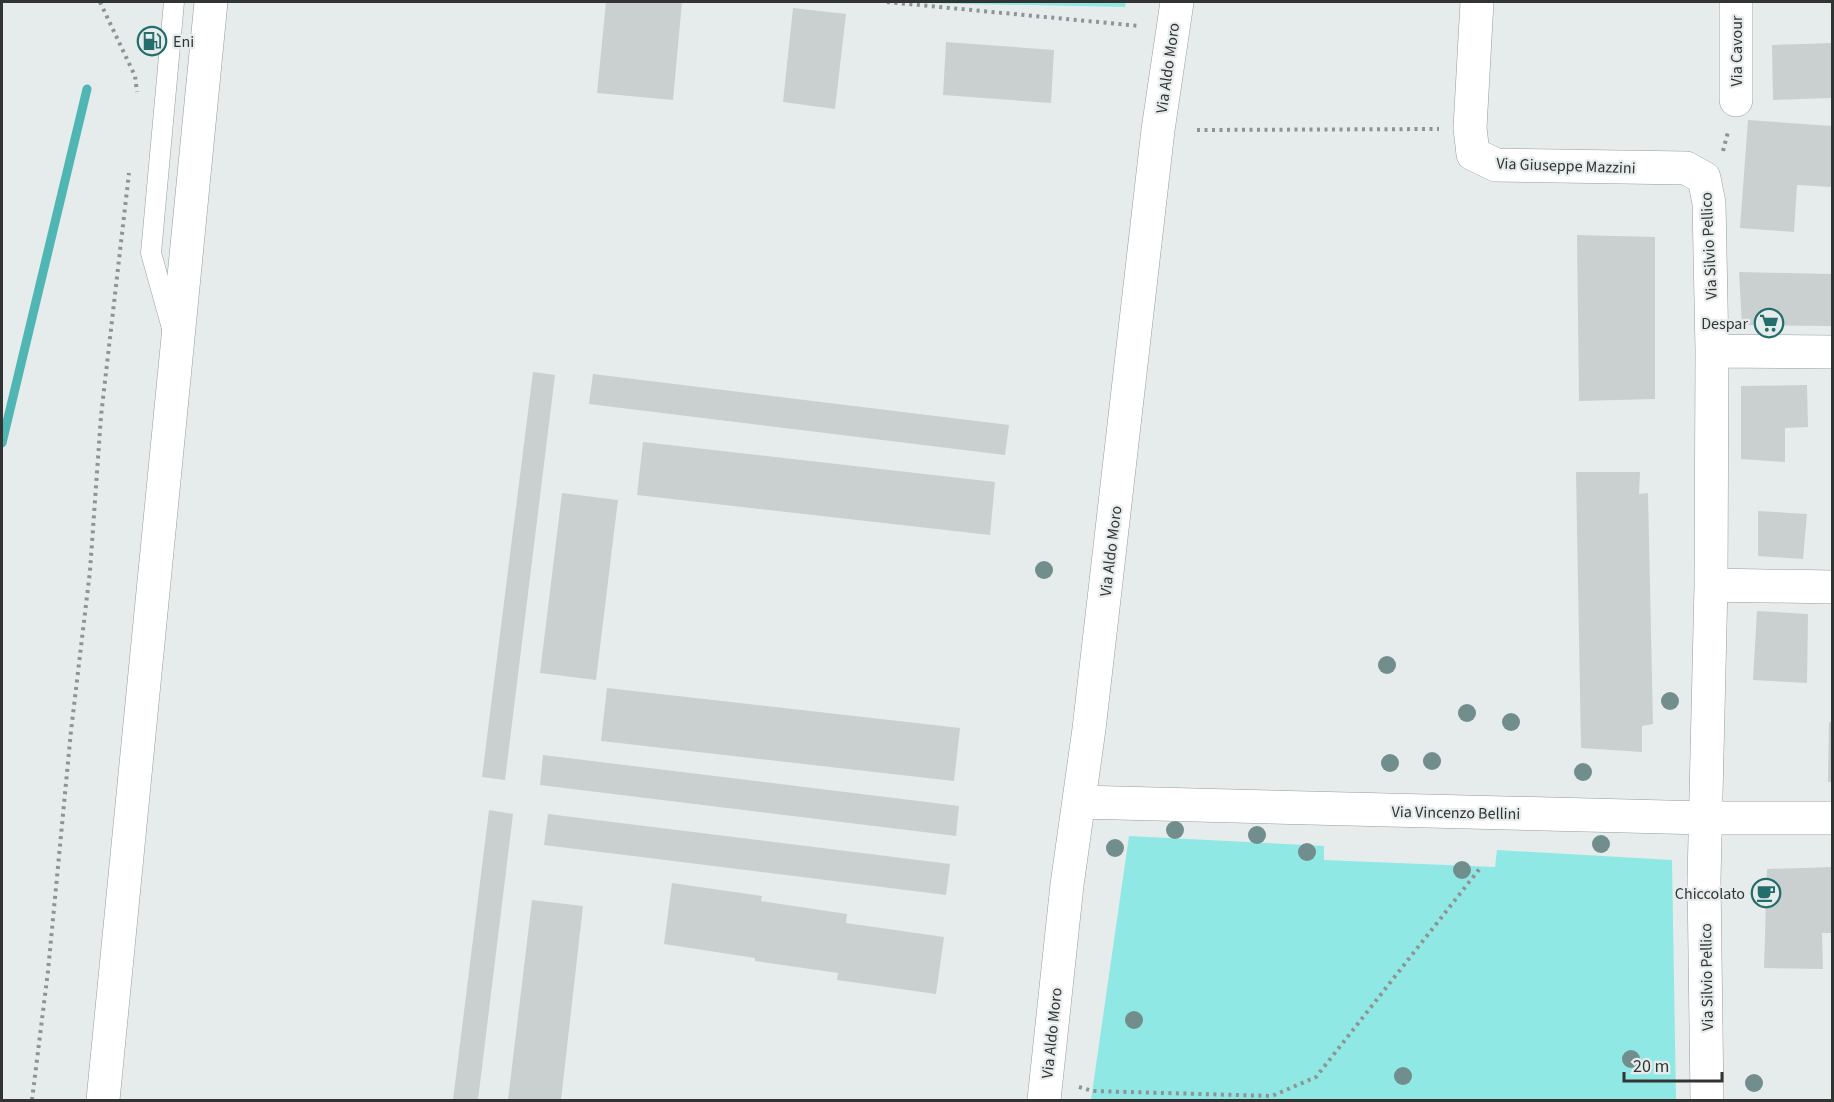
<svg xmlns="http://www.w3.org/2000/svg" width="1834" height="1102" viewBox="0 0 1834 1102" font-family="'Source Sans 3',sans-serif">
<style>
.green{fill:#90e8e4}
.lines{fill:none;stroke-linecap:round;stroke-linejoin:round}
.stream{stroke:#50b6b3;stroke-width:9}
.building{fill:#cad0cf}
.lane-casing{stroke:#969c9b;stroke-width:21}
.street-casing{stroke:#969c9b;stroke-width:34}
.highway-casing{stroke:#969c9b;stroke-width:34}
.path{stroke:#8f9393;stroke-width:4;stroke-dasharray:3 4.5;stroke-linecap:butt}
.lane{stroke:#fff;stroke-width:20}
.street{stroke:#fff;stroke-width:33}
.highway{stroke:#fff;stroke-width:33}
.tree{fill:#718e8d}
.labels{text-anchor:middle;stroke-width:4.5;stroke-linejoin:round;paint-order:stroke}
.poi-label{font-size:16px;fill:#323434;stroke:#e6ecec;text-anchor:end}
.street-label{font-size:16px;fill:#323434;stroke:#e6ecec}
</style>
<rect width="100%" height="100%" fill="#e6ecec"/>
<path class="green" d="M870 2H1126L1125 7Z
M1129 836 1324 846V860L1495 867 1497 850 1672 860 1676 1100H1091Z"/>
<g class="lines">
<path class="stream" d="M2 443 87 89"/>
</g>
<path class="building" d="M606 2H682L673 100 597 93Z
M793 8 846 14 835 109 783 102Z
M946 42 1054 50 1051 103 943 95Z
M1832 43V98L1773 100 1772 45Z
M1748 120 1832 126V187L1797 185 1794 232 1740 228Z
M1577 235 1655 237V399L1579 401Z
M1739 272 1832 274V326L1742 325Z
M533 372 555 375 505 780 482 777Z
M593 374 1009 425 1005 455 589 404Z
M1807 385 1808 427 1785 428V462L1741 459V386Z
M643 442 995 482 990 535 637 495Z
M1576 472H1640L1639 494 1648 493 1653 724 1642 726V752L1581 748Z
M562 493 618 500 596 680 540 673Z
M1758 511 1807 514 1803 559 1758 556Z
M1757 611 1808 614 1807 683 1753 680Z
M607 688 960 728 954 781 601 741Z
M1829 722H1832V782H1828Z
M543 755 959 806 956 836 540 785Z
M489 810 513 814 478 1100H453Z
M548 814 950 864 946 895 544 845Z
M1832 867V933H1822L1823 969 1764 968 1767 869Z
M672 883 762 896 761 901 847 914 846 923 944 937 936 994 837 980 838 973 755 961V958L664 944Z
M532 900 583 906 561 1100H508Z"/>
<g class="lines">
<g class="lane-casing">
<path id="lane" d="M172 328 151 253 174 2"/>
</g>
<g class="street-casing">
<path id="street" d="M1477 2 1470 128 1473 154 1496 165 1686 168 1704 178 1709 203 1712 351 1711 585 1704 880 1707 1100
M1736 100V2
M1712 351 1832 352
M1711 585 1832 587
M1079 802 1705 818H1832
M1044 1100 1067 885 1089 729 1158 130 1177 2"/>
</g>
<g class="highway-casing">
<path id="highway" d="M103 1100 211 2"/>
</g>
<path class="path" d="M100 2 135 76 137 92
M887 2 1140 26
M1197 130 1439 129
M1723 151 1728 132
M1079 1087 1093 1091 1272 1096 1316 1077 1481 867
M32 1100 48 971 71 731 90 571 101 416 129 173"/>
<use href="#lane" class="lane"/>
<use href="#street" class="street"/>
<use href="#highway" class="highway"/>
</g>
<g class="tree">
<circle cx="1044" cy="570" r="9"/>
<circle cx="1387" cy="665" r="9"/>
<circle cx="1670" cy="701" r="9"/>
<circle cx="1467" cy="713" r="9"/>
<circle cx="1511" cy="722" r="9"/>
<circle cx="1432" cy="761" r="9"/>
<circle cx="1390" cy="763" r="9"/>
<circle cx="1583" cy="772" r="9"/>
<circle cx="1175" cy="830" r="9"/>
<circle cx="1257" cy="835" r="9"/>
<circle cx="1601" cy="844" r="9"/>
<circle cx="1115" cy="848" r="9"/>
<circle cx="1307" cy="852" r="9"/>
<circle cx="1462" cy="870" r="9"/>
<circle cx="1134" cy="1020" r="9"/>
<circle cx="1631" cy="1059" r="9"/>
<circle cx="1403" cy="1076" r="9"/>
<circle cx="1754" cy="1083" r="9"/>
</g>
<defs>
<g id="fuel-ring" transform="scale(1.5)"><circle r="9.5" fill="#e6ecec" stroke="#236e6c" stroke-width="1.5"/><path d="M-5.5-6h7V0h2V4h1.3V-2.5L3-4.5l.8-.8L6-3V5H2.5V1h-1V6h-7ZM-4.2-4.7v3.2H.2V-4.7Z" fill="#236e6c"/></g>
<g id="supermarket-ring" transform="scale(1.5)"><circle r="9.5" fill="#e6ecec" stroke="#236e6c" stroke-width="1.5"/><path d="M-6-5.5h2.5l.6 2H6L4.5 2H-2.5L-4.4-4H-6ZM-1.5 3.2a1.3 1.3 0 1 0 .1 0ZM3 3.2a1.3 1.3 0 1 0 .1 0Z" fill="#236e6c"/></g>
<g id="cafe-ring" transform="scale(1.5)"><circle r="9.5" fill="#e6ecec" stroke="#236e6c" stroke-width="1.5"/><path d="M-5.5-4.5H6V0H3Q3 3.5 0 3.5H-2.5Q-5.5 3.5-5.5 0ZM3-3.2v2h1.7v-2ZM-6 4.5H4V6H-6Z" fill="#236e6c"/></g>
</defs>
<g fill-rule="evenodd">
<use href="#fuel-ring" x="152" y="41"/>
<use href="#supermarket-ring" x="1769" y="323"/>
<use href="#cafe-ring" x="1766" y="893"/>
</g>
<g class="labels">
<g class="poi-label">
<text x="173" y="47" text-anchor="start">Eni</text>
<text x="1748" y="329">Despar</text>
<text x="1745" y="899">Chiccolato</text>
</g>
<g class="street-label">
<text transform="translate(1736 51) rotate(-90)" y="6">Via Cavour</text>
<text transform="translate(1167 68) rotate(-82)" y="6">Via Aldo Moro</text>
<text transform="translate(1566 165) rotate(2)" y="6">Via Giuseppe Mazzini</text>
<text transform="translate(1708 246) rotate(-93)" y="6">Via Silvio Pellico</text>
<text transform="translate(1110 551) rotate(-83)" y="6">Via Aldo Moro</text>
<text transform="translate(1456 812) rotate(1)" y="6">Via Vincenzo Bellini</text>
<text transform="translate(1706 977) rotate(-91)" y="6">Via Silvio Pellico</text>
<text transform="translate(1051 1033) rotate(-84)" y="6">Via Aldo Moro</text>
</g>
</g>
<rect width="1834" height="1102" fill="none" stroke="#323434" stroke-width="6"/>
<path d="M1624 1072v9h98v-9" fill="none" stroke="#323434" stroke-width="3"/>
<text x="1633" y="1072" font-size="18" fill="#323434" stroke="#e6ecec" stroke-width="4.5" paint-order="stroke">20 m</text>
</svg>
